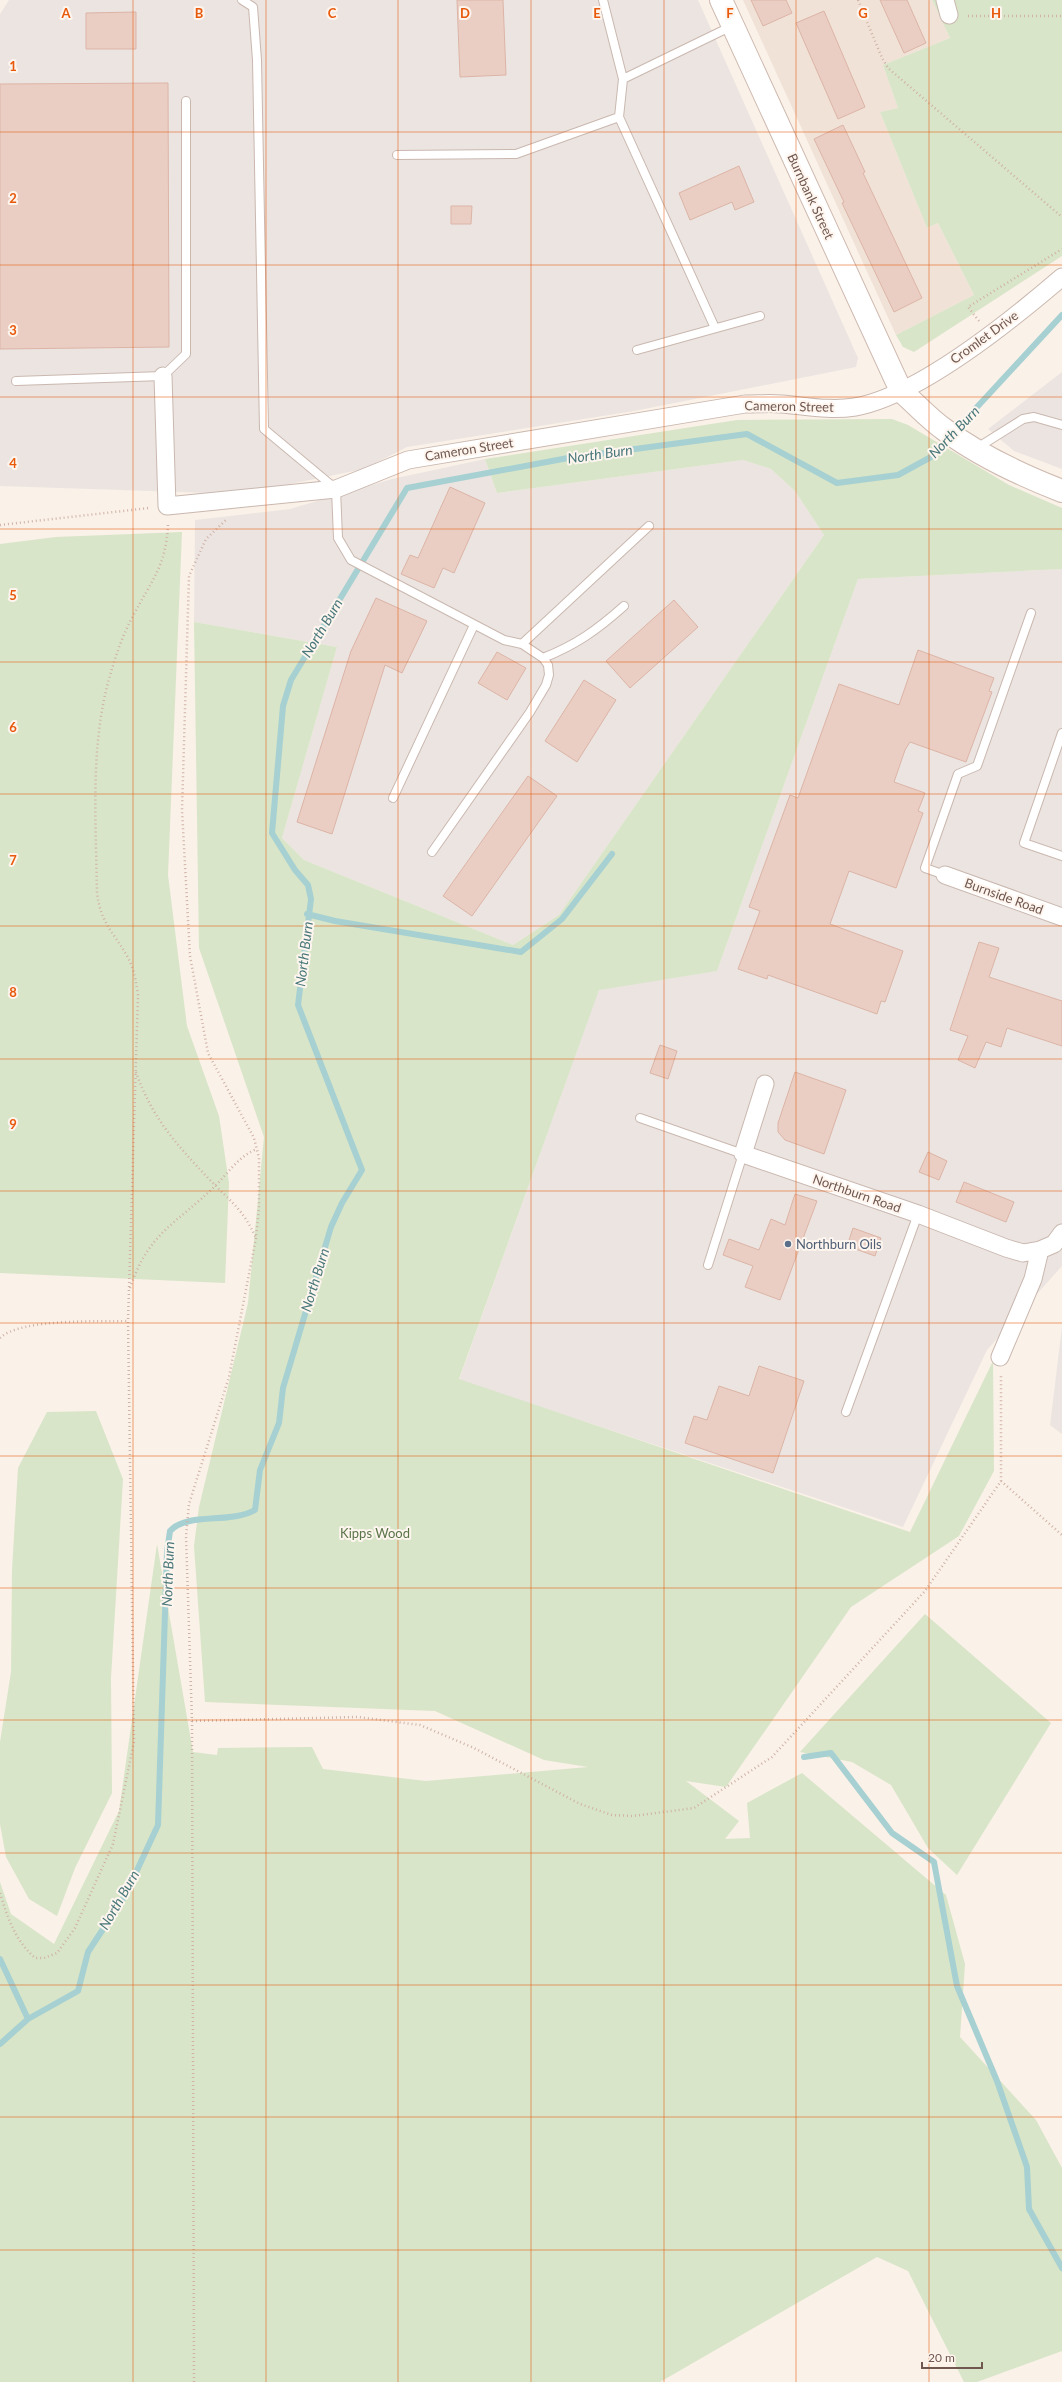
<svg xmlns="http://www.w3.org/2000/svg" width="1062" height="2382" viewBox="0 0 1062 2382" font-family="Lato,sans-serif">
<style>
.residential{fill:#f0e2d7}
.industrial{fill:#ebe4e1}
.green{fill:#d8e5c8}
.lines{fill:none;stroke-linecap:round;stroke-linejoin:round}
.stream{stroke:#a6d0d1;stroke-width:6}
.building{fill:#ebcec3;stroke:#dcb4a6}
.service-casing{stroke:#cab8af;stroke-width:10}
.minor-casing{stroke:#cab8af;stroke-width:19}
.secondary-casing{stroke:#cebab0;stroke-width:24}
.path{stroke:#d0b2a6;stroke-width:2.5;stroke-dasharray:1 3;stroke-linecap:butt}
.service{stroke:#fff;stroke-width:8}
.minor{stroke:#fff;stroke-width:17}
.secondary{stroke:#fff;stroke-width:22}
.grid{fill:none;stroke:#e8590c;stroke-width:1;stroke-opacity:0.55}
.service-dot{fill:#5c6f8a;stroke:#fdf5ee;stroke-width:1.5}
.labels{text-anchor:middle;stroke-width:4;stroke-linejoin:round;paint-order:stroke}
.street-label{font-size:13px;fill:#70574f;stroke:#fdf5ee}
.service-label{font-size:13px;fill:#4e5e75;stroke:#fdf5ee;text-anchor:start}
.park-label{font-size:13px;fill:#5b7549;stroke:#fdf5ee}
.water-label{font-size:14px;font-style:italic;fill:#48777a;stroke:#fdf5ee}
.grid-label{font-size:13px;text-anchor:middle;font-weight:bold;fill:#e8590c;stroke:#fdf5ee;stroke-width:4;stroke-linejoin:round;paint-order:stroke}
</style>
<rect width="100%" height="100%" fill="#faf1e8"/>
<path class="residential" d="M743 0H932L950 38 883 65 898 108 880 112 927 228 938 223 974 295 896 335Z"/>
<path class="industrial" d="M9 0H698L858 358 856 367 634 411 407 447 364 469 240 494 0 486V14Z
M1062 372V469L1014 451 988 429Z
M485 459 497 493 743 460 771 469 795 491 824 535 559 915 513 945 304 860 282 838 337 647 194 622 195 520 290 509 392 479Z
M1062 569V1266L987 1350 903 1527 459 1380 599 989 717 971 858 579Z
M1062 1327V1434L1050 1425Z"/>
<path class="green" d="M932 0H1062V256L914 352 903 347 896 335 974 295 938 223 927 228 880 112 898 108 883 65 950 38Z
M892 419 908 425 1009 485 1062 508V569L858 579 717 971 599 990 459 1379 910 1532 993 1361 994 1471 959 1536 851 1607 726 1787 686 1781 739 1821 725 1839 750 1838 747 1803 802 1773 946 1895 965 1964 960 2037 1036 2120 1062 2168V2351L977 2382H964L908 2271 877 2257 660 2382H0V1882L11 1914 54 1944 119 1811 157 1544 193 1752 217 1755 218 1748 312 1747 323 1769 426 1781 588 1767 544 1760 435 1711 205 1702 194 1546 199 1507 248 1303 264 1137 199 948 194 622 337 647 282 838 304 860 513 945 559 915 824 535 795 491 771 469 743 460 497 493 485 459 737 420Z
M182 532 168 875 187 1026 219 1116 229 1183 225 1283 0 1273V544L56 537Z
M96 1411 123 1479 111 1678 112 1793 75 1868 57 1916 29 1899 6 1857 0 1824V1742L11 1672 12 1570 18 1468 47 1412Z
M925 1614 1051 1723 957 1875 928 1848 891 1785 852 1762 800 1752Z"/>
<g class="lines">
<path class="stream" d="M307 914 335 921 521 952 562 919 612 854
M804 1757 831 1753 892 1833 934 1862 957 1986 997 2081 1027 2167 1029 2209 1062 2268
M0 1959 28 2019
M0 2044 28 2019 78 1991 88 1952 126 1894 158 1825 167 1552 170 1531C187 1512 230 1524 255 1510L260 1470 279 1423 283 1388 331 1227 342 1203 362 1170 298 1005 311 899 308 885 295 870 272 833 283 706 291 680 407 488 568 458 747 434 837 483 898 475 931 457 1062 315"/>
</g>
<path class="building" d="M457 0H503L506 75 460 77Z
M751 0H786L792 13 763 26Z
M880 0H907L926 43 904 53Z
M824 11 865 107 838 119 796 23Z
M136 12V49H86V13Z
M168 83 169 347 0 349V84Z
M843 125 865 172 863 173 922 298 894 312 842 203 844 202 814 139Z
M739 166 754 202 735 210 732 202 690 220 679 193Z
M451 206H472L471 224H451Z
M450 487 485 503 454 573 443 568 434 588 401 574 410 555 418 558Z
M376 598 427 621 402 673 385 665 332 834 297 822 351 651Z
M674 600 698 627 630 688 606 661Z
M918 650 994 678 989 691 992 692 966 762 910 742 905 750 894 782 925 793 918 811 923 813 896 888 849 871 830 924 903 951 885 1002 881 1001 877 1014 768 975 767 979 738 969 760 911 749 907 790 795 798 798 839 684 899 705Z
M497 652 526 668 507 700 478 683Z
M584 680 616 700 577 762 545 741Z
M528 776 557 796 472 916 443 896Z
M979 942 999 948 989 977 1062 1001V1046L1007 1028 1001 1047 986 1042 975 1068 958 1060 968 1036 950 1030Z
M660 1045 677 1051 668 1079 650 1073Z
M795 1072 846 1090 824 1154 785 1140 778 1132V1123Z
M928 1152 947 1161 939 1180 919 1172Z
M964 1182 1014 1202 1006 1222 956 1202Z
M795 1194 817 1201 780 1300 745 1287 753 1266 723 1255 729 1239 759 1250 771 1219 785 1225Z
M853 1228 881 1238 875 1256 847 1246Z
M759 1366 804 1381 773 1473 685 1443 694 1416 707 1420 719 1386 749 1396Z"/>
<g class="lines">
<g class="service-casing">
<path id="service" d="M242 0 253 7 257 60 264 429 336 489 338 538 351 560 504 640 522 644 543 658 548 665 549 675 546 685 530 712 432 852
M603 0 623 79 732 26
M623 79 619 117 715 328
M397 155 516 154 619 117
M637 350 760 316
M16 381 163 376 186 354V101
M977 448 1023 419 1034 417 1062 425
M522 644 649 526
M543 658C576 645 597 630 624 606
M1062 733 1024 843 1062 856
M393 798 474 625
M945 875 925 868 958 774 977 766 1031 613
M640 1118 743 1154 708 1265
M846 1412 918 1214"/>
</g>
<g class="minor-casing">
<path id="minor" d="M945 0 949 15
M163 376 167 506 336 489 408 460 745 404C758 404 770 403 782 404 806 406 830 411 855 407 918 396 1013 319 1062 277
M945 875 1062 917
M765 1084 743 1154 918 1214 1006 1248 1023 1253 1040 1250
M1000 1357 1033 1279 1040 1250 1054 1244 1062 1233"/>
</g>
<g class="secondary-casing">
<path id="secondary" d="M721 0 901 391C916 404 929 419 945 430 980 456 1021 475 1062 491"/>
</g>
<path class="path" d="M858 0 882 58 888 68 1062 217
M968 16H1062
M979 321 968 307 1062 249
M0 525 149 508
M136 1072C152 1118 176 1144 209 1179 230 1201 243 1209 256 1238
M130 1288C149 1231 177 1224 216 1185 229 1172 239 1156 257 1149
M0 1338C21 1318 99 1322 128 1321
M1001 1481 1062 1535
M192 1721 358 1717 420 1725 474 1748 580 1804 612 1815 633 1816 694 1808 772 1757 925 1591 1001 1481V1376
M0 1893C8 1919 15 1940 35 1958H44L57 1953 75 1928 113 1844 134 1742 128 1321 138 995C136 981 134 968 127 956 113 931 101 924 97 893 96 823 90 747 109 679 115 658 122 636 133 616 151 581 166 567 168 525
M194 2382 192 1721 186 1536 189 1504 229 1377 256 1238 259 1207V1158L254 1138 208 1053 190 956 182 810 189 576 206 539 227 519"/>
<use href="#service" class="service"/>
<use href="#minor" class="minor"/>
<use href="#secondary" class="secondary"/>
</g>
<path class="grid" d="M133 0V2382M266 0V2382M398 0V2382M531 0V2382M664 0V2382M796 0V2382M929 0V2382M0 132H1062M0 265H1062M0 397H1062M0 529H1062M0 662H1062M0 794H1062M0 926H1062M0 1059H1062M0 1191H1062M0 1323H1062M0 1456H1062M0 1588H1062M0 1720H1062M0 1853H1062M0 1985H1062M0 2117H1062M0 2250H1062"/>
<circle class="service-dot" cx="788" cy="1244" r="4"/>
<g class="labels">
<g class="street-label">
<text transform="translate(811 196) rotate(65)" y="5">Burnbank Street</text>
<text transform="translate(984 337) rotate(-36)" y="5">Cromlet Drive</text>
<text transform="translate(789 406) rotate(1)" y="5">Cameron Street</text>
<text transform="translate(469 449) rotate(-9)" y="5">Cameron Street</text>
<text transform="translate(1004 896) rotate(20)" y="5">Burnside Road</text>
<text transform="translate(857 1193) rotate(19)" y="5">Northburn Road</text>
</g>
<g class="service-label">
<text x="796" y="1249">Northburn Oils</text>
</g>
<g class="park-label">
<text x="375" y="1538">Kipps Wood</text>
</g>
<g class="water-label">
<text transform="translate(954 432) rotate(-46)" y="5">North Burn</text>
<text transform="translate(600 454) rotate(-8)" y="5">North Burn</text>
<text transform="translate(322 628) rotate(-59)" y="5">North Burn</text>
<text transform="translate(304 954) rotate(-83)" y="5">North Burn</text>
<text transform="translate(315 1280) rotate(-73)" y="5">North Burn</text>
<text transform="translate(168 1574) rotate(-88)" y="5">North Burn</text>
<text transform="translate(119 1900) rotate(-60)" y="5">North Burn</text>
</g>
</g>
<g class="grid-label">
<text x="66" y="18">A</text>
<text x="199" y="18">B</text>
<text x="332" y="18">C</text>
<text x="465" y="18">D</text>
<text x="597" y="18">E</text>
<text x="730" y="18">F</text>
<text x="863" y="18">G</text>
<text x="996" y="18">H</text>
<text x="13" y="71">1</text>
<text x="13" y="203">2</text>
<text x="13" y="335">3</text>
<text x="13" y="468">4</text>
<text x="13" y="600">5</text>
<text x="13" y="732">6</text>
<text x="13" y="865">7</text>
<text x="13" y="997">8</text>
<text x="13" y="1129">9</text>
</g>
<path d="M922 2362v6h60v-6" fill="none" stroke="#70574f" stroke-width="2"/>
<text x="928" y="2362" font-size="12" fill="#70574f" stroke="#fdf5ee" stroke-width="3" paint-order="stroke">20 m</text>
</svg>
